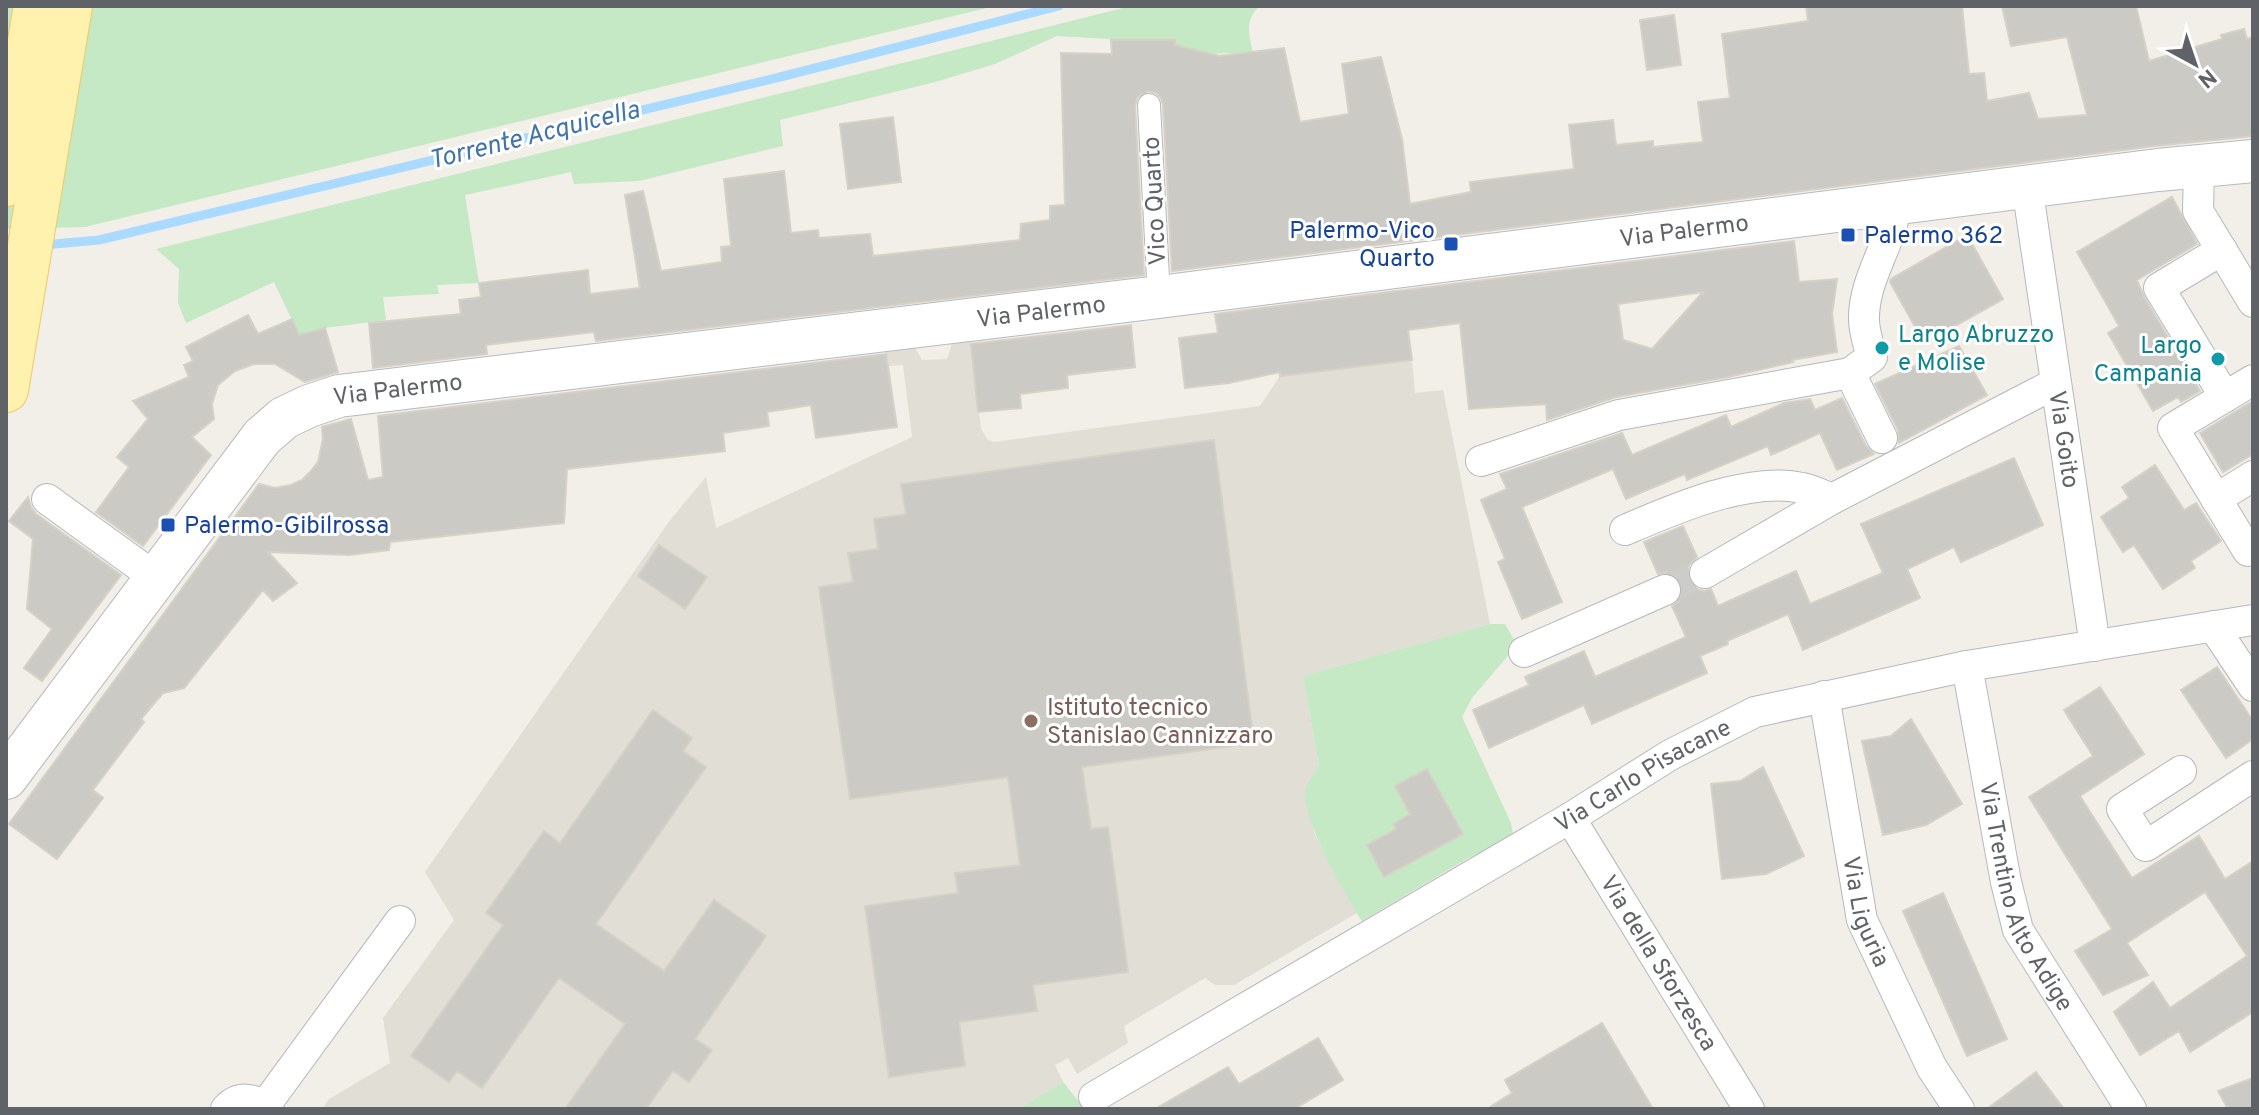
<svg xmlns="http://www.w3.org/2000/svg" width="2259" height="1115" viewBox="0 0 2259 1115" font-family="Overpass,sans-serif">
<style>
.education{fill:#e1ded6}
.green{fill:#c5e8c5}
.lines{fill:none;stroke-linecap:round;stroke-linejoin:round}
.stream{stroke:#aadaff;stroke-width:9}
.building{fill:#cccac5;stroke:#d6d1c6;stroke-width:2;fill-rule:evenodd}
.minor-tunnel{stroke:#ccccc8;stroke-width:30;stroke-dasharray:30 15;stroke-linecap:butt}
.pedestrian-casing{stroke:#b5b8bc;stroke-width:24}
.minor-casing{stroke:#b5b8bc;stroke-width:32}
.secondary-casing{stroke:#b6babf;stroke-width:44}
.primary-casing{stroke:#f2c960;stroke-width:46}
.pedestrian{stroke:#fff;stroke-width:22}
.minor{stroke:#fff;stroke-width:30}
.secondary{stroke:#fff;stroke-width:42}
.primary{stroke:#fff2af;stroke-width:44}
.transit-dot{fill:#1a4fb4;stroke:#fff;stroke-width:3}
.culture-dot{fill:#0f9aa8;stroke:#fff;stroke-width:3}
.education-dot{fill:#8d6e63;stroke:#fff;stroke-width:3}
.labels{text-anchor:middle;stroke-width:6;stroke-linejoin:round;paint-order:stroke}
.street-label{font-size:24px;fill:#5f6368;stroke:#fff}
.transit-label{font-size:24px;fill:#164399;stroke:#fff;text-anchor:start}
.culture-label{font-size:24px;fill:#0d838f;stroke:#fff;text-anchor:start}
.education-label{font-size:24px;fill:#785e54;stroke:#fff;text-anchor:start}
.water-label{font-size:26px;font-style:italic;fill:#4174aa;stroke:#fff}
</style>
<rect width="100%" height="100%" fill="#f1efe8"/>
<path class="education" d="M970 338 981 429 988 440 994 442 1260 406 1280 376 1412 360 1415 393 1443 390 1490 624 1303 676 1319 766 1306 788 1307 802 1315 835 1357 913 1234 985H1215L1205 978 1124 1026 1128 1043 1077 1074 1068 1058 1055 1065 1063 1082 1018 1109H322L329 1099 390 1063 383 1018 454 920 425 872 670 520 706 477 716 528 912 437 903 365 888 366 885 348 913 344 922 360 947 359 953 340Z"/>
<path class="green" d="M6 6H995L85 227 6 229Z
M1131 6H1260C1245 19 1248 34 1253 52L1210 54 1175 46 1174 40 1140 41 1057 36 995 64 935 82 780 120 783 146 639 181 574 184 571 172 465 195 479 283 437 285 439 294 383 297 386 320 325 328 299 335 274 282 186 323 178 303 179 269 156 249Z
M1490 624H1505L1517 645 1472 698 1462 717 1511 823 1513 834 1499 845 1470 857 1362 921C1346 896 1299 816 1306 788 1308 781 1315 772 1319 766L1303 676Z
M1063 1082 1085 1109H1018Z"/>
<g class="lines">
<path class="stream" d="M43 245 99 240 784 76 1059 6"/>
</g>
<path class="building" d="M1806 6H1962L1969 74 1984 73 1987 101 2029 93 2038 119 2087 115 2067 37 2011 46 2002 6H2136L2149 61 2222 39 2221 35 2244 29 2247 39 2253 37V136L2155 146 1172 271 1163 104 1161 98 1156 93 1148 91 1137 98 1135 106 1144 275 596 341 594 332 486 345 487 354 373 368 369 323 461 314 459 300 481 297 479 283 588 270 590 294 640 288 625 195 643 191 661 271 722 262 721 247 731 246 724 179 784 171 791 233 818 230 819 238 870 234 873 256 1020 240 1021 224 1050 220V206L1065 205 1061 53 1112 54 1111 40H1175V45L1219 56 1284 48 1300 122 1349 114 1342 64 1381 57 1402 139 1410 204 1471 192 1470 182 1574 169 1569 125 1613 120 1616 145 1653 141V147L1703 142 1698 102 1730 98 1722 34 1808 21Z
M1674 15 1681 65 1647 70 1640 20Z
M893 117 901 182 848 189 840 124Z
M2172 197 2197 244 2137 280 2144 297 2200 391 2181 402 2178 397 2153 411 2108 333 2119 326 2077 252Z
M1967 235 2003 299 1950 329 1954 336 1923 341 1890 282 1891 279Z
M1794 241 1799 282 1837 279 1832 314 1837 352 1792 360 1793 362 1728 377 1616 397 1547 420 1546 404 1469 409 1460 323 1408 330 1412 360 1280 376V372L1229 383 1185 388 1179 338 1218 333 1215 314ZM1703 292 1652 349 1623 340 1618 304Z
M248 315 258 334 292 319 299 335 325 328 338 372 305 382 275 364H254L235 371 218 385 212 404 214 419 192 437 211 455 143 546 96 512 129 467 117 457 148 419 133 401 189 377 184 365 193 361 186 347Z
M1131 325 1135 367 1067 375 1068 388 1020 394 1021 408 978 412 971 344Z
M1959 346 1987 395 1899 443 1898 430 1875 384Z
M886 354 897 427 816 438 811 405 767 412 769 426 723 433 725 451 567 469 564 523 390 542 389 550 349 555 268 552 297 583 273 601 263 590 184 688 163 693 141 719 144 722 93 790 103 798 57 859 9 824 259 484 275 488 291 485 302 480 310 472 318 462 323 439 322 427 351 419 368 480 383 477 378 416Z
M1842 398 1866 446 1874 454 1837 470 1820 433 1771 455 1768 446 1687 480 1685 474 1626 499 1613 469 1522 507 1562 602 1522 619 1498 562 1505 559 1481 500 1507 489 1500 474 1622 433 1632 455 1726 415 1731 427 1784 403 1810 399 1815 410Z
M2253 401V454L2223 472 2200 433Z
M1214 440 1254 743 1082 767 1091 829 1108 827 1128 972 1033 985 1037 1011 959 1022 965 1066 889 1077 865 906 958 893 955 873 1020 865 1008 777 850 799 819 587 853 582 848 553 878 549 874 519 906 514 901 484Z
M2014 458 2043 525 1961 562 1954 547 1907 569 1920 598 1803 650 1788 614 1727 641 1728 644 1700 656 1707 673 1592 724 1584 705 1489 748 1473 710 1529 685 1525 677 1584 651 1595 677 1686 637 1672 606 1679 601 1683 593 1681 582 1676 576 1668 572 1658 574 1644 542 1683 526 1697 557 1689 565 1687 574 1689 581 1697 589 1704 591 1711 589 1718 606 1796 571 1810 604 1883 573 1861 524Z
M2155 465 2184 510 2196 503 2221 541 2191 561 2195 568 2163 589 2134 545 2123 552 2101 517 2129 498 2122 487Z
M28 497 31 507 36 514 121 575 42 681 24 668 52 629 27 609 33 539 9 521Z
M659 545 707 577 685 609 638 576Z
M2217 667 2253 721V739L2226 758 2181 690Z
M2100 687 2144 754 2080 796 2132 878 2199 836 2225 879 2253 861V1012L2190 1052 2179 1031 2140 1055 2114 1012 2153 982 2170 1008 2247 956 2205 892 2127 943 2148 975 2103 995 2075 951 2112 929 2029 797 2093 756 2064 710Z
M653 710 692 738 683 751 706 767 596 924 664 971 714 900 766 936 695 1039 712 1050 689 1082 673 1071 646 1109H565L625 1024 559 978 482 1088 457 1071 449 1082 411 1056 503 925 486 913 544 831 560 843Z
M1911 719 1962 804 1926 825 1883 835 1862 741 1891 736Z
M1763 767 1804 856 1766 874 1722 879 1711 784 1740 781Z
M1427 769 1463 834 1384 877 1367 845 1396 829 1393 824 1410 814 1395 786Z
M1943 893 2007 1039 1967 1056 1903 911Z
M1602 1023 1653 1109H1487L1512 1093 1505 1080Z
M1318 1038 1343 1080 1294 1109H1155L1228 1067 1239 1084Z
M2036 1072 2064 1109H1987Z
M2253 1078V1109H2228L2218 1091Z"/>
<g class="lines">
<path class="minor-tunnel" d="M1665 590 1705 573"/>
<g class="pedestrian-casing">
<path id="pedestrian" d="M1149 105 1159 297"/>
</g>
<g class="minor-casing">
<g id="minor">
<path d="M2199 166 2198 211 2253 302"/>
<path id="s1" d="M2027 186 2095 646"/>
<path d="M2222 250 2159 288 2225 397"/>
<path d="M1850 373 1882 438"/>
<path d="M1481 461 1619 415 1850 373 1872 357C1869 346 1864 332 1864 320 1863 278 1893 243 1896 203"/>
<path d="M47 499 156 578"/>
<path d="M2216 499 2253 476"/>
<path d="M1625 530C1674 509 1749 476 1802 488 1812 490 1822 495 1832 499"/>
<path d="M2248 551 2173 428 2253 380"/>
<path d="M1705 573 1832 499 2056 383"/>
<path d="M2213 626 2253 686"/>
<path d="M1524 652 1665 590"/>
<path id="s2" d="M1967 666 2006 882 2018 930 2131 1109"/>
<path id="s3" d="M1824 696 1862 920 1932 1068 1959 1109"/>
<path d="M2181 771 2122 809 2146 846 2253 776"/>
<path id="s4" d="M1570 818 1749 1109"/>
<path id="s5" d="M1094 1097 1570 818 1670 755 1755 712 1967 666 2253 620"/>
<path d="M264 1107 400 921"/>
<path d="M226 1109C238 1096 253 1097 266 1109"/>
</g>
</g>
<g class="secondary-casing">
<g id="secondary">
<path id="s6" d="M6 778 262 437 284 418 309 406 339 396 1159 297 2158 170 2253 161"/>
</g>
</g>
<g class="primary-casing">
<path id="primary" d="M6 184 36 6
M6 390 70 6"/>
</g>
<use href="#pedestrian" class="pedestrian"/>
<use href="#minor" class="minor"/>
<use href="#secondary" class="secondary"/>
<use href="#primary" class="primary"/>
</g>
<g class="transit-dot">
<rect x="1840" y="227" width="16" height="16" rx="4"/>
<rect x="1443" y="236" width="16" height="16" rx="4"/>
<rect x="160" y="517" width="16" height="16" rx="4"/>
</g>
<g class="culture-dot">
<circle cx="1882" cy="348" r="8"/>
<circle cx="2218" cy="359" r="8"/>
</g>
<circle class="education-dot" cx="1031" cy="721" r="8"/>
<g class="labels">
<g class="street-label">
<text transform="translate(1154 201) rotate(-93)" y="8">Vico Quarto</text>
<text dy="8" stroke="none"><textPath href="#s6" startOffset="1870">Via Palermo</textPath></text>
<text dy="8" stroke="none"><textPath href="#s6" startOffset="1222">Via Palermo</textPath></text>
<text dy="8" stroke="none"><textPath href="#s6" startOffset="574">Via Palermo</textPath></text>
<text dy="8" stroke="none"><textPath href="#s1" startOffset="256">Via Goito</textPath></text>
<text dy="8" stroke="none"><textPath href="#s5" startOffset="636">Via Carlo Pisacane</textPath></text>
<text dy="8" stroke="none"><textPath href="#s2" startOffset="240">Via Trentino Alto Adige</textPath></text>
<text dy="8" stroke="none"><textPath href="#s3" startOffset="220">Via Liguria</textPath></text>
<text dy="8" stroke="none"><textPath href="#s4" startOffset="170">Via della Sforzesca</textPath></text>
</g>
<g class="transit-label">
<text x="1435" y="238" text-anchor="end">Palermo-Vico<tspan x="1435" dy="28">Quarto</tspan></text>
<text x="1864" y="243">Palermo 362</text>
<text x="184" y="533">Palermo-Gibilrossa</text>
</g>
<g class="culture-label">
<text x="1898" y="342">Largo Abruzzo<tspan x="1898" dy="28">e Molise</tspan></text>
<text x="2202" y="353" text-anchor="end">Largo<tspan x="2202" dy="28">Campania</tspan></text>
</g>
<g class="education-label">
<text x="1047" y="715">Istituto tecnico<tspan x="1047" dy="28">Stanislao Cannizzaro</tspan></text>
</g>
<g class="water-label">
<text transform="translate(534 134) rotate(-14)" y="9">Torrente Acquicella</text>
</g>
</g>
<rect width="2259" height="1115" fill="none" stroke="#5f6368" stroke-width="16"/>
<g transform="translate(2195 64) rotate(140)" stroke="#ffffff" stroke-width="6" paint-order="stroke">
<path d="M0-6L14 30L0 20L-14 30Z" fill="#5f6368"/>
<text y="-12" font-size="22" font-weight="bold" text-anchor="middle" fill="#5f6368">N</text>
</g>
</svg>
